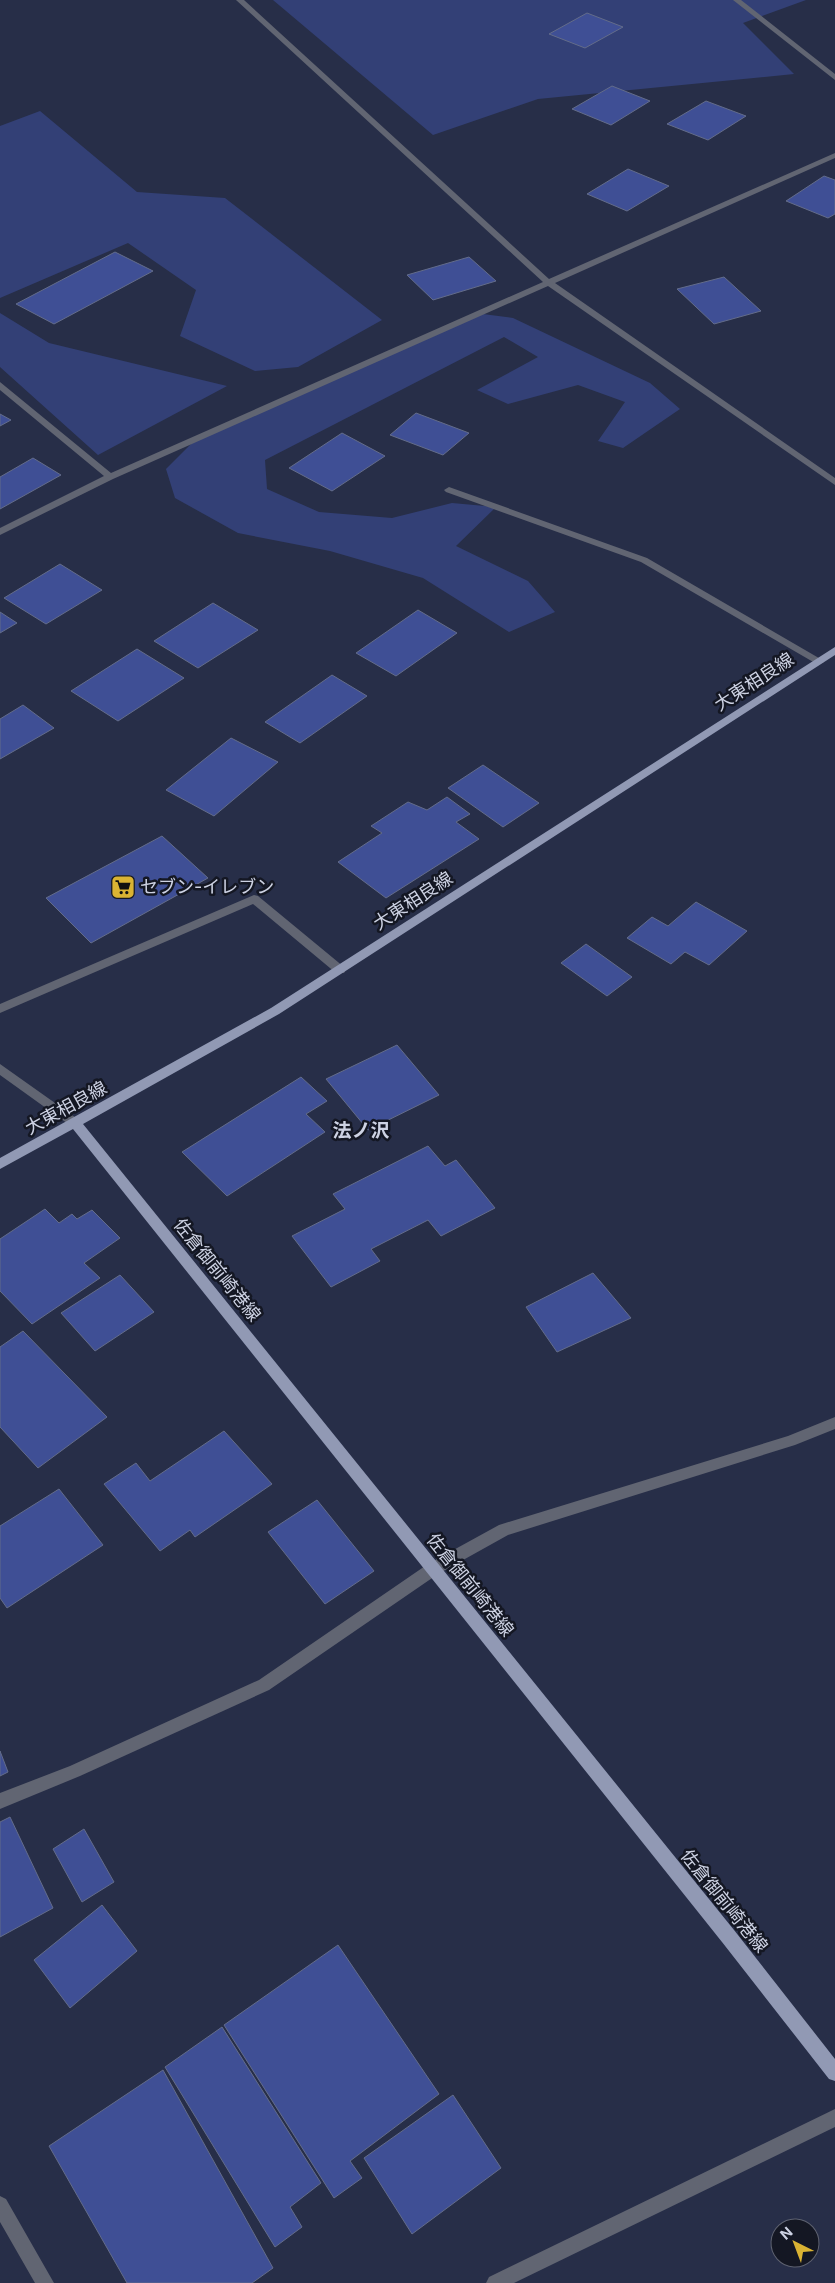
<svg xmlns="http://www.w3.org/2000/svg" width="835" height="2283" viewBox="0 0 835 2283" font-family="Inter,'Noto Sans JP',sans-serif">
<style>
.green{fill:#334076}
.building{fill:#3f4f95;stroke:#636c8a}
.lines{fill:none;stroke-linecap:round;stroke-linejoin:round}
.minor{fill:#616572;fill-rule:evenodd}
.major{fill:#9199b4;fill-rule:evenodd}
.labels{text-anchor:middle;stroke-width:5;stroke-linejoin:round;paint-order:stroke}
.street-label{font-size:18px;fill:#cdd2e3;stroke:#141723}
.poi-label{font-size:18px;fill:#cdd2e3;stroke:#141723;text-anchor:start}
.neighbourhood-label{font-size:19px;font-weight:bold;fill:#cdd2e3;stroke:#141723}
</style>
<rect width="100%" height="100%" fill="#272e48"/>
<path class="green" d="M273 0H806L743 23 794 74 538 99 433 135Z
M40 111 137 192 225 198 382 320 298 367 255 371 180 336 196 290 128 243 0 298V126Z
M0 313 49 343 227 386 98 455 0 367Z
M475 313 513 318 650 383 680 409 623 448 598 441 625 402 578 385 508 404 477 390 538 357 504 337 265 460 267 489 319 512 392 518 452 503 496 507 456 546 528 581 555 612 509 632 423 578 330 551 238 533 175 498 166 469 197 438Z"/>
<path class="building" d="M587 13 623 27 585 48 549 34Z
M612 86 650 101 611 125 572 109Z
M706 101 746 116 708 140 667 124Z
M628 169 669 186 627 211 587 194Z
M824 176 835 180V214L828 218 786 201Z
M115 252 153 271 54 324 16 304Z
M469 257 496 281 433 300 407 275Z
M724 277 761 311 714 324 677 289Z
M416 413 469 433 443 455 390 435Z
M0 414 11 420 0 426Z
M342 433 385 456 332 491 289 468Z
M33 458 61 475 0 509V477Z
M60 564 102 590 46 624 4 598Z
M213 603 258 630 198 668 154 641Z
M418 610 457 633 396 676 356 653Z
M0 612 17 623 0 633Z
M137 649 184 678 118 721 71 691Z
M332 675 367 696 300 743 265 722Z
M23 705 54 728 0 759V719Z
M231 738 278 762 214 816 166 790Z
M483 765 539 803 503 827 448 788Z
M447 797 470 814 456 822 479 839 386 898 338 862 382 833 371 826 408 802 427 810Z
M162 836 208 878 91 943 46 898Z
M696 902 747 931 709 965 685 952 671 964 627 938 652 917 668 926Z
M586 944 632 977 607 996 561 963Z
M397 1045 439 1095 368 1130 326 1079Z
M301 1077 327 1101 306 1114 325 1132 227 1196 182 1152Z
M428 1146 445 1166 456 1160 495 1208 441 1236 428 1220 371 1249 380 1261 331 1287 292 1236 345 1209 333 1194Z
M45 1209 59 1223 72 1214 77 1219 92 1210 120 1238 84 1263 100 1278 32 1324 0 1291V1239Z
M593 1273 631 1318 557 1352 526 1307Z
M120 1275 154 1312 95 1351 61 1313Z
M23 1331 107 1417 38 1468 0 1427V1347Z
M224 1431 272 1484 195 1537 190 1530 160 1551 104 1484 136 1463 150 1481Z
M59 1489 103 1545 7 1608 0 1598V1526Z
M317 1500 374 1571 325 1604 268 1532Z
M0 1751 8 1772 0 1776Z
M10 1817 53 1908 0 1937V1822Z
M84 1829 114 1882 82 1902 53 1849Z
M102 1905 137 1951 70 2008 34 1960Z
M338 1945 439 2094 350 2161 362 2178 334 2198 224 2025Z
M222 2027 321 2183 290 2207 302 2227 275 2247 165 2067Z
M163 2070 273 2268 252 2283H127L49 2146Z
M453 2095 501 2168 412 2234 364 2158Z"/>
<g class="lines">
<path class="minor" d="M236 0H244L549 279 835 153V158L555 283 835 478V485L548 286 113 479 0 535V528L104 476 0 390V382L111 473 543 282Z
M733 0H741L835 74V80Z
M449 487 647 558 824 661 823 663H815L641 562 446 492 444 490Z
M254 895 258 896 344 967 346 970 344 973H336L253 904 0 1013V1004Z
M0 1064 79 1120 81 1123 79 1126H71L0 1075Z
M835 1417V1429L795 1445 508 1535 438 1574 269 1690 80 1776 0 1809V1793L70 1766 259 1680 428 1564 499 1525 788 1436Z
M835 2109V2127L514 2283H486L489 2277Z
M0 2196 6 2199 54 2283H35L0 2222Z"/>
<path class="major" d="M835 647V655L279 1014 83 1124 734 1930 835 2059V2081L829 2079 722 1942 73 1129 0 1169V1158L271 1008Z"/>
</g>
<defs>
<g id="supermarket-square" transform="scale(1.25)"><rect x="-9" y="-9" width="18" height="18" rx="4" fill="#dab333" stroke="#141723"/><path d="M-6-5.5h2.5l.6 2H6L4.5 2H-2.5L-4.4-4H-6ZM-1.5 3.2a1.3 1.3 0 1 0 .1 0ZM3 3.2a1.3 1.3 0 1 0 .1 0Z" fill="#111"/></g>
</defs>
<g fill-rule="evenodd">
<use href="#supermarket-square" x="123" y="887"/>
</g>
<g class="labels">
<g class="street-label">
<text transform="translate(754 682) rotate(-33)" y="6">大東相良線</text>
<text transform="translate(413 901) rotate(-33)" y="6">大東相良線</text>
<text transform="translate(66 1108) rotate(-29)" y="6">大東相良線</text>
<text transform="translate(217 1270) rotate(51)" y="6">佐倉御前崎港線</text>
<text transform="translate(470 1585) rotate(51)" y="6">佐倉御前崎港線</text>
<text transform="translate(724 1901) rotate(51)" y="6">佐倉御前崎港線</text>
</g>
<g class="poi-label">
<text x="140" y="893">セブン-イレブン</text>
</g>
<g class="neighbourhood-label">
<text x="361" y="1137">法ノ沢</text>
</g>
</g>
<g transform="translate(795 2243) rotate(318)"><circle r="24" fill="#141723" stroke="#5e6270"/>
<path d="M0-4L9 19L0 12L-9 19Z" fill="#dab333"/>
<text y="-8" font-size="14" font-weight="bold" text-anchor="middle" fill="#cdd2e3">N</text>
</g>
</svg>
